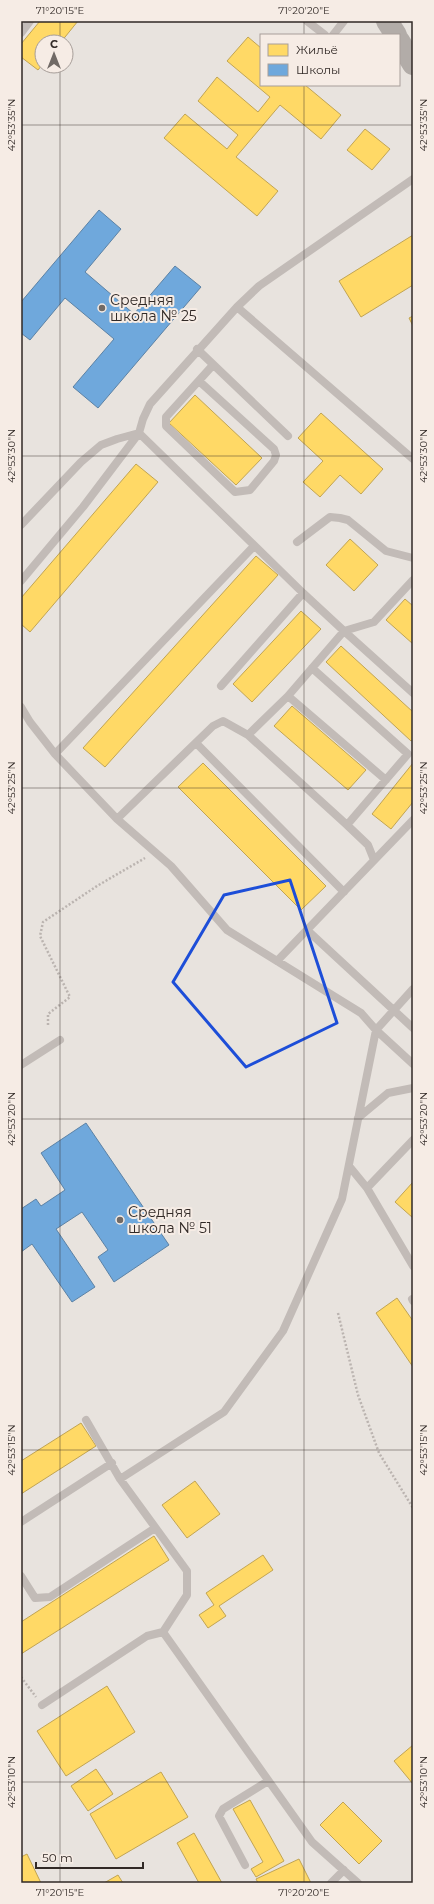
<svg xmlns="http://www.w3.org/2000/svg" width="434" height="1904" viewBox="0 0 434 1904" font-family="Montserrat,sans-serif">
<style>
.homes{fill:#ffd966;stroke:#c1a453}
.schools{fill:#6fa8dc;stroke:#5c82a5}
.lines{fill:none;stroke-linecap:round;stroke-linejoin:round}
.path{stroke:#bbb4b0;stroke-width:2.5;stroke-dasharray:2 2;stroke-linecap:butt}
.lane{stroke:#c2bbb7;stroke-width:8}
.secondary{stroke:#b2aca8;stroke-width:22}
.marked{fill:none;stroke:#1d4ed8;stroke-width:3;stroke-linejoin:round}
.ticks{fill:none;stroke:#312926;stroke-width:1;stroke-opacity:0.45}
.poi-dot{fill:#716a66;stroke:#f6ece5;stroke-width:1.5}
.labels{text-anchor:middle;stroke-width:4;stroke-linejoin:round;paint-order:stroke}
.poi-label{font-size:14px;fill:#312926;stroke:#f6ece5;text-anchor:start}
.neatline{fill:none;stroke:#312926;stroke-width:1.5}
.ticks-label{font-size:10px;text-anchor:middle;fill:#312926}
</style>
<rect width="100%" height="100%" fill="#e8e3de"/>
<path class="homes" d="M40 21H78L61 42H42V65L38 70 21 57V44Z
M248 37 261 48V85H305L341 115 321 139 280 105 236 157 278 191 257 216 164 138 185 114 227 149 238 135 198 101 217 77 258 112 270 97 227 61Z
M365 129 390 149 372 170 347 150Z
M413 235V285L361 317 339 281Z
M413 316V326L409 318Z
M195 395 262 458 236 485 169 423Z
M321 413 383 469 361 494 340 475 320 497 303 482 323 461 298 438Z
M136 464 158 482 30 632 21 624V598Z
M350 539 378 565 354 591 326 565Z
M256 556 278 575 105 767 83 748Z
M405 599 413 606V644L386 620Z
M301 611 321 629 252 702 233 684Z
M341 646 413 712V740L411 741 326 662Z
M292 706 366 770 348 790 274 726Z
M203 763 326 886 301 910 178 787Z
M413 763V802L391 829 372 814Z
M413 1182V1218L395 1202Z
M397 1298 413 1321V1367L376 1313Z
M81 1423 96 1446 21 1494V1461Z
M195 1481 220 1514 187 1538 162 1505Z
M154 1536 169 1560 21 1654V1622Z
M263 1555 273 1570 219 1606 226 1616 208 1628 199 1615 214 1605 206 1593Z
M107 1686 135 1732 66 1776 37 1731Z
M413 1745V1784L394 1761Z
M96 1769 113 1794 88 1811 71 1786Z
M161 1772 188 1817 116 1859 90 1814Z
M250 1800 284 1861 256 1877 251 1869 263 1862 233 1809Z
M343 1802 382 1841 359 1864 320 1825Z
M194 1833 222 1883H199L177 1843Z
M27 1854 41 1883H21V1857Z
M299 1859 311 1883H258L256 1879Z
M118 1875 123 1883H104Z"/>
<path class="schools" d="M99 210 121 229 85 272 134 314 175 266 201 287 98 408 73 387 114 339 65 298 30 340 21 333V302Z
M86 1123 169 1245 114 1282 98 1257 108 1250 82 1212 56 1229 95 1287 72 1302 32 1244 21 1252V1209L36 1199 41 1206 65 1190 41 1153Z"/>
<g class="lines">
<path class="path" d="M48 1025V1014L70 997 40 936 43 922 97 886 145 858
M338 1313 358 1395 379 1453 413 1508
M21 1677 36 1697"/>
<path class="lane" d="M307 21 325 35
M21 33 30 21
M333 35 344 21
M413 179 259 286 237 307 150 404 143 419 139 433 303 593 344 631 374 622 413 580
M237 307 413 459
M197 349 288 436
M199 381 274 449 276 455 274 461 250 490 235 492 166 426V417L213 365
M21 525 81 462 101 445 117 439 139 433
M297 542 330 517 340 518 348 520 386 551 413 558
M21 581 83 507 139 433
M312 668 408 754 347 825
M221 686 303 593
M288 696 386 780
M21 707 30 722 55 754 117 819 171 866 227 930 361 1013 376 1030 413 1064
M248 735 288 696 344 631 413 693
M196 743 344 892
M55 754 254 546
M117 819 213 726 223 721 248 735 347 825 368 845 374 860
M307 930 413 1028
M277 961 413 820
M21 1065 60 1040
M358 1118 388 1093 413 1088
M349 1166 367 1188 413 1266
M367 1188 413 1140
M412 1299 413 1301
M86 1420 120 1479 187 1571V1595L163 1632
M120 1479 224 1412 283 1331 342 1199 376 1030 413 989
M21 1522 112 1463
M21 1576 35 1598 50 1597 155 1528
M42 1705 147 1636 163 1632 312 1842 358 1883
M245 1865 219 1816 223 1809 268 1781
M331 1883 344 1870"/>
<path class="secondary" d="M387 21 396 35
M399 41 413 64"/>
</g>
<path class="marked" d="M290 880 337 1023 246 1067 173 982 224 895Z"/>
<path class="ticks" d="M60 21V42M304 21V35M60 66V1883M304 85V1883M21 125H413M21 456H413M21 788H413M21 1119H413M21 1450H413M21 1782H413"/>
<g class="poi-dot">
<circle cx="102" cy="308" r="4"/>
<circle cx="120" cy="1220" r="4"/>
</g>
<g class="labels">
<g class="poi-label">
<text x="110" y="305">Средняя<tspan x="110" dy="16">школа № 25</tspan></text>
<text x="128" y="1217">Средняя<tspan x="128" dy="16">школа № 51</tspan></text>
</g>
</g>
<rect width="434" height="1904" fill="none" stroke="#f6ece5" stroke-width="44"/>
<rect x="260" y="34" width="140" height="52" fill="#f6ece5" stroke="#a79e99"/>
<rect x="268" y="44" width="20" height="12" fill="#ffd966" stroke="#a79e99"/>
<text x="296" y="54" font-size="12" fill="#312926">Жильё</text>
<rect x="268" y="64" width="20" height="12" fill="#6fa8dc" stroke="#a79e99"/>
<text x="296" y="74" font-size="12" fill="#312926">Школы</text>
<g transform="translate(54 54)"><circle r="19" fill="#f6ece5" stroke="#a79e99"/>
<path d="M0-3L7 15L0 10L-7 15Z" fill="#716a66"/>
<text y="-6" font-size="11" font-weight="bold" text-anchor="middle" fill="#312926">С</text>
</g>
<path d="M36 1862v6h107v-6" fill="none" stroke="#312926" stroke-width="2"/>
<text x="42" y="1862" font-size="12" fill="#312926" stroke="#f6ece5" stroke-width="3" paint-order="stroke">50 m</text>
<rect x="22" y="22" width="390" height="1860" class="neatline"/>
<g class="ticks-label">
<text x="60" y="14">71°20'15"E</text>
<text x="304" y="14">71°20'20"E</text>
<text transform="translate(11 125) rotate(-90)" y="4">42°53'35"N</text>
<text transform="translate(423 125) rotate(-90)" y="4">42°53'35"N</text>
<text transform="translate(11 456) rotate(-90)" y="4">42°53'30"N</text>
<text transform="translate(423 456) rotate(-90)" y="4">42°53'30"N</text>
<text transform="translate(11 788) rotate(-90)" y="4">42°53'25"N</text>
<text transform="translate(423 788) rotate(-90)" y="4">42°53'25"N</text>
<text transform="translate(11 1119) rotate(-90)" y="4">42°53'20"N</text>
<text transform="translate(423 1119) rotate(-90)" y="4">42°53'20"N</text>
<text transform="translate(11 1450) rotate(-90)" y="4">42°53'15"N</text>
<text transform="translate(423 1450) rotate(-90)" y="4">42°53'15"N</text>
<text transform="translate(11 1782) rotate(-90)" y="4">42°53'10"N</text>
<text transform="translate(423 1782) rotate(-90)" y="4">42°53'10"N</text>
<text x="60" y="1896">71°20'15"E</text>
<text x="304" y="1896">71°20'20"E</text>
</g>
</svg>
